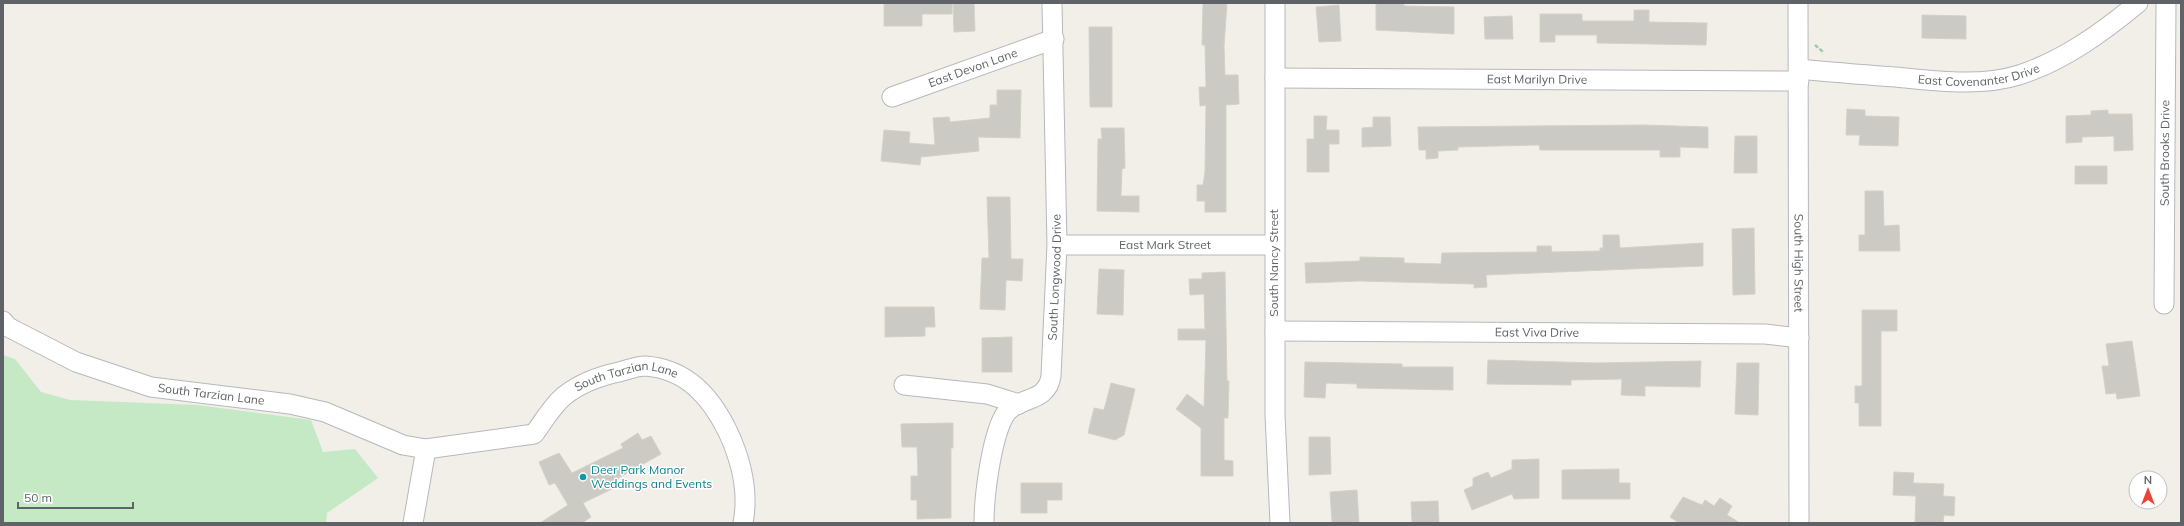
<svg xmlns="http://www.w3.org/2000/svg" width="2184" height="526" viewBox="0 0 2184 526" font-family="Mulish,sans-serif">
<style>
.green{fill:#c5e8c5}
.building{fill:#cccac5;stroke:#d6d1c6}
.lines{fill:none;stroke-linecap:round;stroke-linejoin:round}
.minor-casing{stroke:#b5b8bc;stroke-width:21}
.path{stroke:#9cc7a9;stroke-width:2.5;stroke-dasharray:4 2;stroke-linecap:butt}
.minor{stroke:#fff;stroke-width:19}
.culture-dot{fill:#0f9aa8;stroke:#fff;stroke-width:1.5}
.labels{text-anchor:middle;stroke-width:3;stroke-linejoin:round;paint-order:stroke}
.street-label{font-size:12px;fill:#5f6368;stroke:#fff}
.culture-label{font-size:12px;fill:#0d838f;stroke:#fff;text-anchor:start}
</style>
<rect width="100%" height="100%" fill="#f1efe8"/>
<path class="green" d="M3 355 15 359 41 392 70 400 197 405 311 420 323 452 355 449 378 478 327 513 326 523H3Z"/>
<path class="building" d="M884 3H952V14H922V26H884Z
M953 3H974L975 31 954 32Z
M1203 3H1227L1224 46 1225 75H1238L1239 104 1226 105V212H1205V201H1197V185H1203L1205 172 1206 105 1200 106 1199 87H1206L1205 45H1202Z
M1376 3H1404V6L1454 7V34L1376 30Z
M1339 5 1341 41 1319 42 1316 7Z
M1634 10H1649V22L1707 23 1706 45 1597 43V35H1555V42H1540V14H1582V21H1634Z
M1922 15 1966 16V39L1922 38Z
M1512 16 1513 39H1485L1484 17Z
M1089 27H1112V107H1090Z
M997 90H1021L1020 138 978 137 979 151 921 157 920 165 881 161 884 130 910 132 909 143 935 145 933 118 949 117 950 122 990 118V105H997Z
M1847 109 1865 110V116L1899 117 1898 146 1859 145 1860 135H1846Z
M2108 110V114H2132L2133 150 2114 151V136L2082 137V142L2066 143V116L2091 115V111Z
M1314 116H1327L1326 130H1339V144H1329V172H1307V139H1314Z
M1373 117H1390L1391 146 1362 147V128L1373 127Z
M1644 125 1708 127V148L1680 147V157H1660V150H1540L1539 145 1458 147V150L1438 151V158L1426 159V150H1419L1418 127Z
M1101 128H1124L1125 168 1122 169 1121 196H1139V212L1097 211 1098 139H1102Z
M1735 136H1757V173H1734Z
M2075 166H2107V184H2075Z
M1865 191H1883L1884 226 1899 225 1900 251H1859V235H1865Z
M987 197H1010L1011 259H1023L1022 281 1006 280 1005 310 980 309 982 258H989Z
M1754 228 1755 294 1733 295 1732 229Z
M1603 235H1619L1620 248 1703 243V266L1486 275 1487 287 1474 288V284L1360 281 1306 283 1305 263 1360 261V257L1404 258V263L1441 264 1442 253 1537 252V246H1551L1552 252 1600 251V248H1603Z
M1099 269 1124 270 1123 315 1097 314Z
M1225 272 1227 381H1229L1228 418H1224V460L1233 461V476H1201V428L1176 409 1187 394 1204 407 1206 340H1178V329H1205L1204 294 1190 295 1189 279H1202V273Z
M885 307H934L935 327H925V336L885 337Z
M1862 310H1897V331H1881V426H1859V403H1855V386H1862Z
M1012 337V372H982V338Z
M2132 341 2140 396 2117 399 2116 393 2106 394 2102 366H2109L2106 344Z
M1488 360 1597 363 1701 361 1700 387 1645 386V396L1621 395 1622 379 1571 380V385L1487 384Z
M1305 362 1402 364V367H1453V390L1357 388V384L1326 383 1325 398 1304 397Z
M1737 363H1759L1758 415 1735 414Z
M1111 383 1135 389 1124 435 1115 440 1088 433 1094 408 1104 410Z
M953 423V448H951V518L917 519V500H911V476H918L917 447H902L901 424Z
M638 433 642 440 651 436 661 454 613 481 616 487 583 503 591 517 582 523H540L568 505 555 483 549 485 539 462 559 453 572 473 623 448 621 444Z
M1309 437H1330L1331 474 1309 475Z
M1539 459V498L1514 499 1512 494 1472 510 1464 490 1473 486V478L1488 472 1491 478 1512 469V460Z
M1619 469V483H1630V499H1562V470Z
M1894 472 1914 473 1913 483 1944 484 1943 496 1955 497 1954 516 1944 515 1943 523H1915L1916 496 1893 495Z
M1021 483H1062V500H1047V513H1021Z
M1357 490 1359 523H1332L1330 492Z
M1683 497 1702 505 1705 500 1714 506 1720 498 1732 506 1727 515 1740 523H1679L1670 517Z
M1438 501 1439 523H1412L1411 502Z"/>
<g class="lines">
<g class="minor-casing">
<g id="minor">
<path d="M1275 3V415L1280 523"/>
<path id="s1" d="M1798 3 1799 523"/>
<path id="s2" d="M1799 69C1831 72 1864 75 1896 77 1936 81 1981 87 2019 75 2063 61 2103 32 2138 3"/>
<path id="s3" d="M1275 78 1799 81"/>
<path id="s4" d="M892 97 1054 39"/>
<path id="s5" d="M1057 245H1274"/>
<path id="s6" d="M2164 304 2166 3"/>
<path id="s7" d="M3 321 8 327 76 362 151 387 290 404 325 412 403 445 426 449 413 523"/>
<path id="s8" d="M1275 331 1765 334 1799 338"/>
<path d="M904 385 987 394 1019 404"/>
<path id="s9" d="M426 449 534 434C543 422 552 406 564 396 579 384 600 376 619 372 627 370 637 366 645 366 687 369 711 397 728 432 741 460 749 492 743 523"/>
<path id="s10" d="M984 523C984 496 991 442 1003 418 1014 395 1047 405 1051 376L1057 245 1052 3"/>
</g>
</g>
<path class="path" d="M1815 45 1822 51V54"/>
<use href="#minor" class="minor"/>
</g>
<circle class="culture-dot" cx="583" cy="477" r="4"/>
<g class="labels">
<g class="street-label">
<text dy="4" stroke="none"><textPath href="#s4" startOffset="86">East Devon Lane</textPath></text>
<text dy="4" stroke="none"><textPath href="#s2" startOffset="181">East Covenanter Drive</textPath></text>
<text dy="4" stroke="none"><textPath href="#s3" startOffset="262">East Marilyn Drive</textPath></text>
<text dy="4" stroke="none"><textPath href="#s6" startOffset="151">South Brooks Drive</textPath></text>
<text dy="4" stroke="none"><textPath href="#s5" startOffset="108">East Mark Street</textPath></text>
<text transform="translate(1274 263) rotate(-90)" y="4">South Nancy Street</text>
<text dy="4" stroke="none"><textPath href="#s1" startOffset="260">South High Street</textPath></text>
<text dy="4" stroke="none"><textPath href="#s10" startOffset="273">South Longwood Drive</textPath></text>
<text dy="4" stroke="none"><textPath href="#s8" startOffset="262">East Viva Drive</textPath></text>
<text dy="4" stroke="none"><textPath href="#s9" startOffset="225">South Tarzian Lane</textPath></text>
<text dy="4" stroke="none"><textPath href="#s7" startOffset="224">South Tarzian Lane</textPath></text>
</g>
<g class="culture-label">
<text x="591" y="474">Deer Park Manor<tspan x="591" dy="14">Weddings and Events</tspan></text>
</g>
</g>
<rect width="2184" height="526" fill="none" stroke="#5f6368" stroke-width="8"/>
<g transform="translate(2148 490)"><circle r="19" fill="#ffffff" stroke="#bfc1c3"/>
<path d="M0-3L7 15L0 10L-7 15Z" fill="#ea4335"/>
<text y="-6" font-size="11" font-weight="bold" text-anchor="middle" fill="#5f6368">N</text>
</g>
<path d="M18 502v6h115v-6" fill="none" stroke="#5f6368" stroke-width="2"/>
<text x="24" y="502" font-size="12" fill="#5f6368" stroke="#ffffff" stroke-width="3" paint-order="stroke">50 m</text>
</svg>
